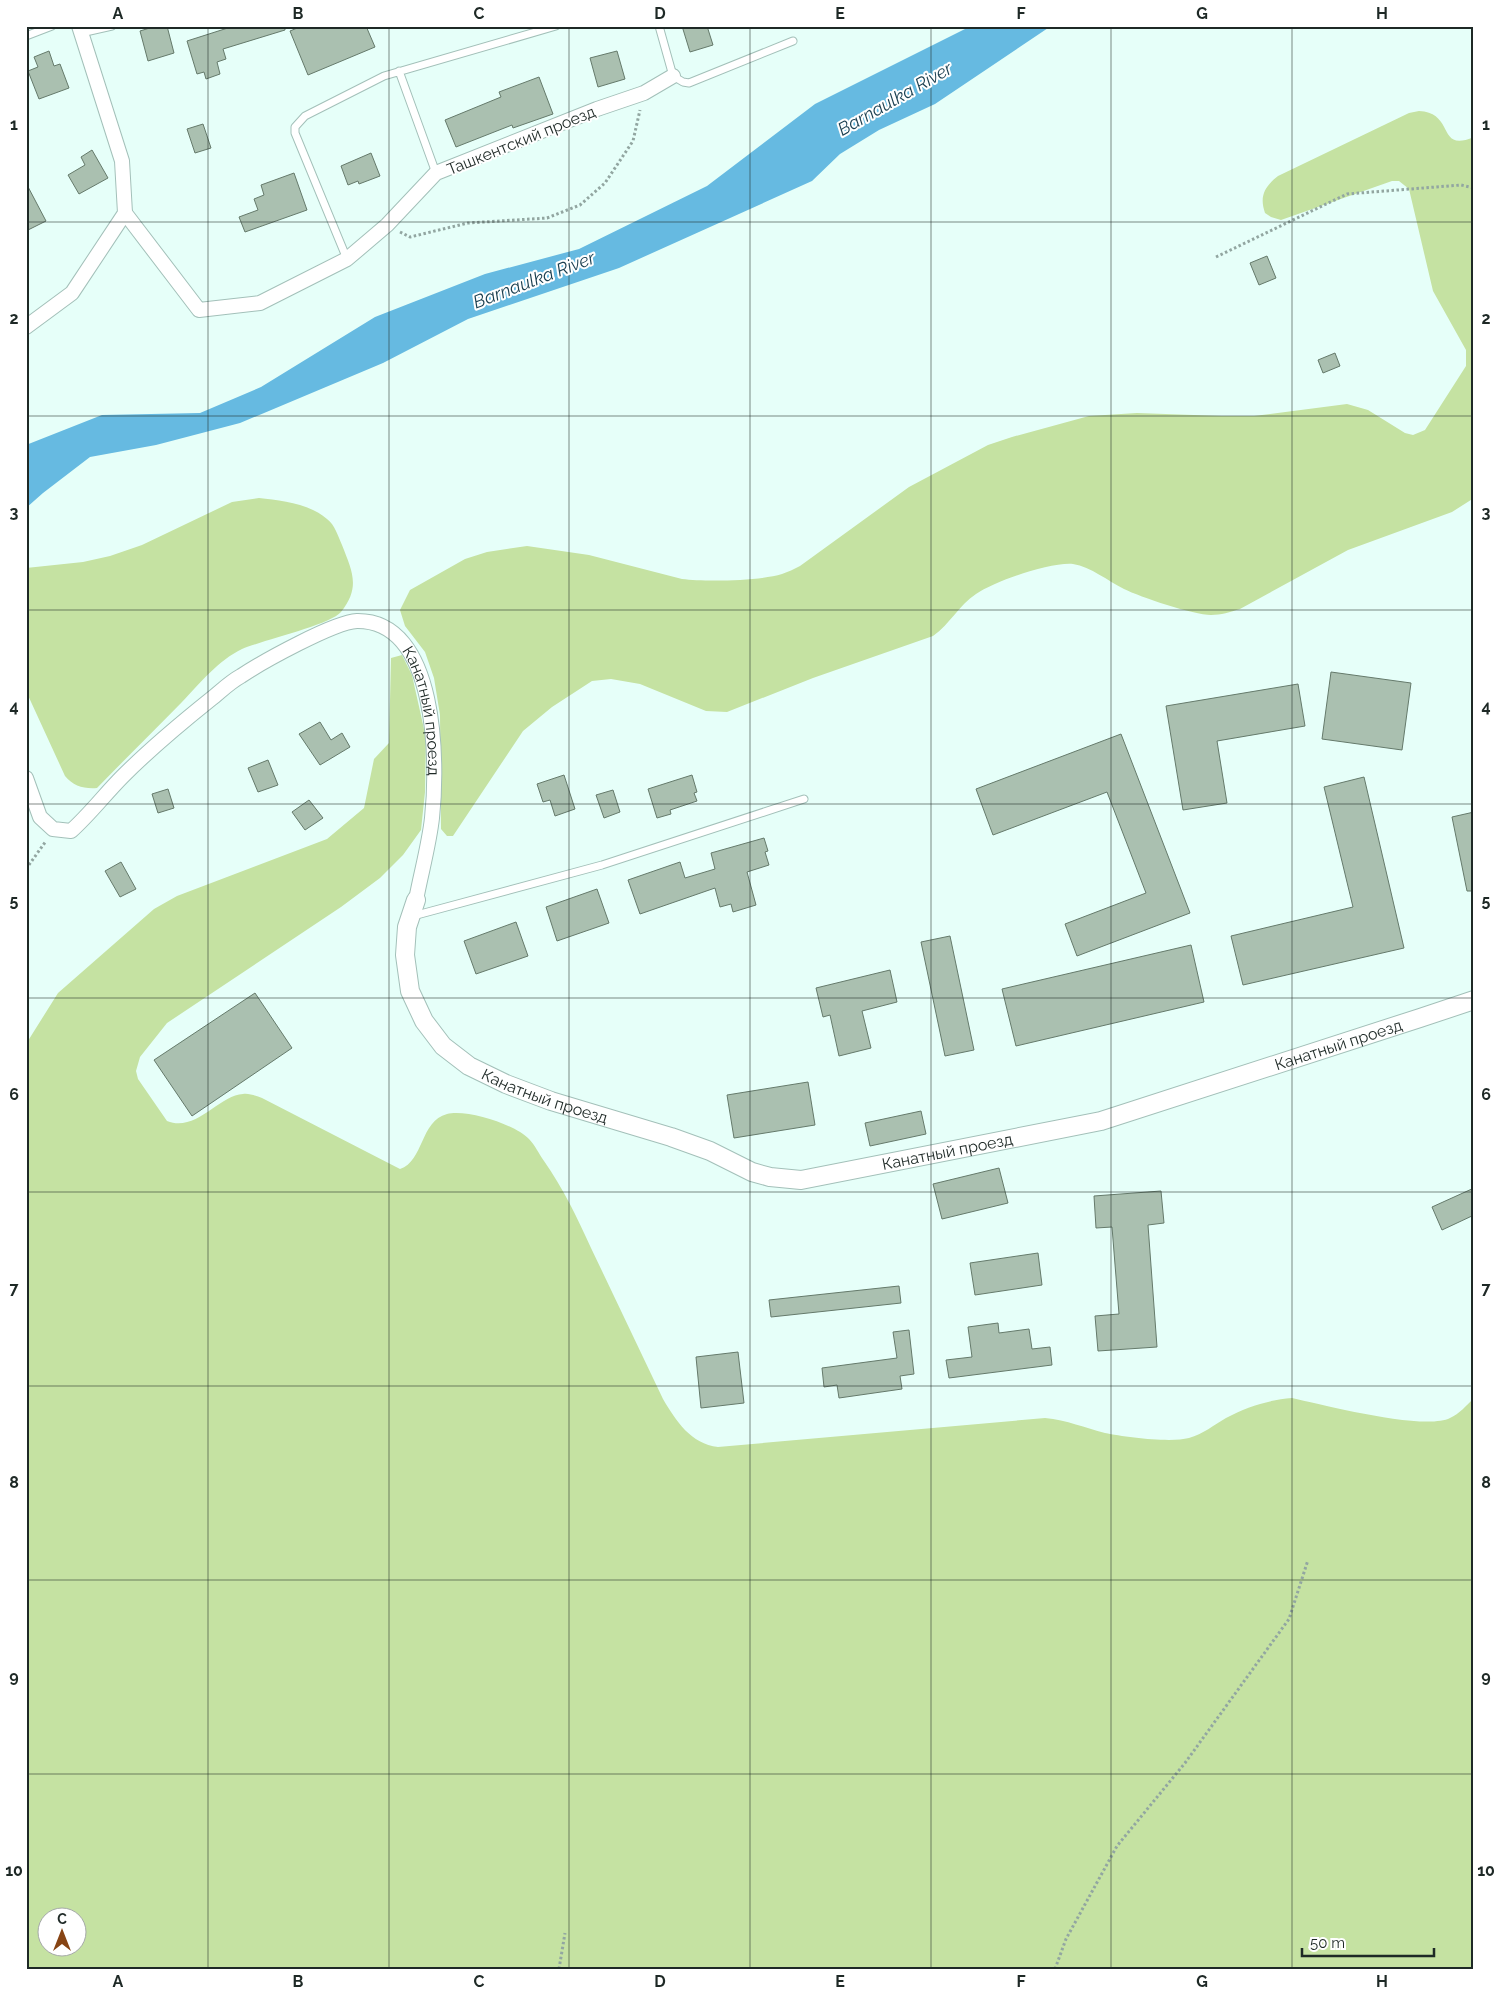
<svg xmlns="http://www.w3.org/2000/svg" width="1500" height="1995" viewBox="0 0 1500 1995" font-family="Raleway,sans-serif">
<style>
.green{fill:#c5e2a2;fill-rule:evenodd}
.water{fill:#66bae1}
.building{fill:#aac0b0;stroke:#657a6b}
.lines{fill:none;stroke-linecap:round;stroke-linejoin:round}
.service-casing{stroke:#a3c0b9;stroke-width:9}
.minor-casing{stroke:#a3c0b9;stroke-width:16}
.tertiary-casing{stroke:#a3c0b9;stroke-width:20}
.path{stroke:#92a6a1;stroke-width:3;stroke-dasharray:2.5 2.5;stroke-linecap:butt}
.service{stroke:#fff;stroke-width:7}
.minor{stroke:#fff;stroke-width:14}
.tertiary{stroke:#fff;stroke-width:18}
.grid{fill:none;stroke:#1e2926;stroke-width:1;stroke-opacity:0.55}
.labels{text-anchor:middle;stroke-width:4;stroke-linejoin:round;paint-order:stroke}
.street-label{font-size:16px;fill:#1e2926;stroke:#fff}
.water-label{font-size:18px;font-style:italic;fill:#193e4f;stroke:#fff}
.neatline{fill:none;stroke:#1e2926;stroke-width:2}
.grid-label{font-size:16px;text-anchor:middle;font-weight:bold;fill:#1e2926}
</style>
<rect width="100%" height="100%" fill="#e6fff9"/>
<path class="green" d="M1419 111C1456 113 1436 153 1474 137V498L1452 512 1348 550 1240 609C1230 612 1221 615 1211 615 1194 615 1140 597 1124 589 1108 581 1091 567 1073 564 1050 562 995 581 976 594 959 605 950 624 933 636L813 678 727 712 706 711 640 684 611 679 592 681 552 707 523 731 453 836H447L441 829 440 715 434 678 425 652 405 626 400 610 410 590 465 559 487 552 527 546 589 555 682 579C706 582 759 581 782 574 788 572 794 569 800 566L909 487 988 445 1012 437 1089 416 1137 413 1222 416H1254L1347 404 1368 410 1405 433 1413 435 1425 430 1466 366V350L1433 291 1409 189 1399 181H1392L1281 220 1271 217 1265 213C1259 196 1265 186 1278 176L1409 113Z
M259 498C281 500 310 504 327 519 335 525 338 536 342 545 352 571 361 587 341 612 330 625 263 640 242 649 219 660 200 683 182 702 154 731 125 759 97 788 84 789 73 786 65 776L26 691V568L83 562 110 556 142 545 232 502Z
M402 655 412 675 426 738 425 792 421 830 403 855 380 878 341 907 167 1023 140 1057 136 1071 138 1079 167 1121C196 1133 219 1095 243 1094 249 1093 256 1096 262 1098L400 1169C424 1161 420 1121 447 1114 467 1109 514 1124 529 1139 535 1145 539 1154 544 1161 563 1188 577 1217 591 1248 615 1298 639 1349 663 1399 676 1421 691 1444 718 1447L1045 1418C1067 1420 1085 1428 1105 1433 1125 1437 1170 1443 1189 1438 1203 1434 1214 1425 1226 1418 1247 1407 1268 1400 1292 1398 1324 1405 1424 1431 1450 1418 1459 1414 1467 1405 1474 1398V1969H26V1044L58 993 154 909 177 896 327 839 364 808 374 759 389 743 391 658ZM48 1918H78V1948H48Z"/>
<path class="water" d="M971 26H1051L935 104 879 130 840 154 812 181 619 268 468 319 383 363 240 423 156 445 90 457 43 493 26 508V445L102 415 200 413 261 387 375 317 485 274 579 249 707 186 815 104Z"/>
<path class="building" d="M156 26H167L174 53 148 61 140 31Z
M234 26H285V30L223 49 226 59 217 62 220 74 206 79 204 72 197 74 187 41Z
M302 26H366L375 47 308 75 290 31Z
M682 26H707L713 45 690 52Z
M49 51 54 66 60 64 69 88 39 99 28 71 38 67 34 57Z
M617 51 625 79 598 87 590 58Z
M539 77 553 114 513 128 512 125 456 147 445 120 501 97 499 92Z
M203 124 211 148 195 153 187 129Z
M92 150 108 178 79 194 68 175 85 165 81 157Z
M371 153 380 176 359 184 358 181 348 185 341 166Z
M294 173 307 210 245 232 239 217 258 210 254 199 264 195 261 185Z
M26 183 46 221 26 231Z
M1267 256 1276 278 1259 285 1250 263Z
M1335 353 1340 366 1323 373 1318 360Z
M1331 672 1411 683 1402 750 1322 739Z
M1298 684 1305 726 1217 741 1227 803 1183 810 1166 706Z
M320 722 331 740 342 733 350 747 320 765 299 734Z
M1121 734 1190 913 1077 956 1065 924 1146 893 1107 792 993 835 976 789Z
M268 760 278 785 258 792 248 768Z
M564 775 575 809 555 816 550 800 543 802 537 784Z
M692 775 697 792 694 793 697 801 670 810 671 814 657 818 648 789Z
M1364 777 1404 948 1243 985 1231 936 1353 907 1324 787Z
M168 789 174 808 158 813 152 794Z
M613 790 620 812 604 818 596 795Z
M309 800 323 818 305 830 292 812Z
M1474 812V891H1467L1452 817Z
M764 838 768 851 765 852 769 865 747 872 756 905 733 912 731 904 720 907 715 888 640 914 628 880 680 862 685 878 715 869 711 853Z
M121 862 136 889 120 897 105 871Z
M597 889 609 923 557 941 546 907Z
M516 922 528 956 476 974 464 941Z
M950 936 974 1050 945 1056 921 942Z
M1191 945 1204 1002 1016 1046 1002 989Z
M890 970 897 1002 862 1011 871 1048 839 1056 830 1015 823 1017 816 988Z
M255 993 292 1048 192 1116 154 1060Z
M808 1082 815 1125 734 1138 727 1095Z
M921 1111 926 1134 870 1146 865 1123Z
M999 1168 1008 1203 942 1219 933 1184Z
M1474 1188V1215L1442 1230 1432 1207Z
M1161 1191 1164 1223 1148 1225 1157 1347 1098 1351 1095 1316 1119 1314 1112 1227 1096 1228 1094 1196Z
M1038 1253 1042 1285 975 1295 970 1263Z
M899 1286 901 1303 771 1317 769 1300Z
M998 1323 999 1333 1029 1329 1032 1349 1050 1347 1052 1365 949 1378 946 1360 972 1357 968 1327Z
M909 1330 914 1374 900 1376 902 1389 839 1398 837 1385 824 1387 822 1368 897 1358 893 1332Z
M738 1352 744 1403 701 1408 696 1357Z"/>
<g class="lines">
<g class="service-casing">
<path id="service" d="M659 26 673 76 683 82 689 83 793 41
M81 33 112 26
M26 36 52 26
M399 71 436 173
M347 259 295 133V127L305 116 384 76 556 26
M413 916 602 865 804 799"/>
</g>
<g class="minor-casing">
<g id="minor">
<path d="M125 213 199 310 260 303 347 259 387 225 436 173 597 109 644 93 673 76"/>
<path d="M26 327 72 293 125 213 122 161 79 26"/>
<path id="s1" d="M26 778 40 817 53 829 71 831C90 814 105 794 123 776 150 749 181 723 211 699 221 691 230 682 241 676 262 662 334 622 357 621 438 620 438 763 432 818 429 845 421 873 416 900"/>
</g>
</g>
<g class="tertiary-casing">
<g id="tertiary">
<path id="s2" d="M416 900 407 927 405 955 410 991 424 1021 443 1046 469 1066 506 1084 551 1101 671 1137 710 1151 752 1172 770 1177 801 1180 1101 1121 1420 1018 1474 1000"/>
</g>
</g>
<path class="path" d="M400 232 410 237 468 223 547 218 580 205 605 183 633 141 640 110
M1216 257 1347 194 1461 185 1474 188
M26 869 46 841
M559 1969 565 1933
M1055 1969 1066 1939 1117 1846 1185 1763 1289 1619 1308 1560"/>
<use href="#service" class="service"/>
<use href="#minor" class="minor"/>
<use href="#tertiary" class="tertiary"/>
</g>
<path class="grid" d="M208 26V1969M389 26V1969M569 26V1969M750 26V1969M931 26V1969M1111 26V1969M1292 26V1969M26 222H1474M26 416H1474M26 610H1474M26 804H1474M26 998H1474M26 1192H1474M26 1386H1474M26 1580H1474M26 1774H1474"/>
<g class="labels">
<g class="street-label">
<text transform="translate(521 140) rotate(-22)" y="6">Ташкентский проезд</text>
<text dy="6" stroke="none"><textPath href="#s1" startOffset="562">Канатный проезд</textPath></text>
<text dy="6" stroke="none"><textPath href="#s2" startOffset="1098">Канатный проезд</textPath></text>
<text dy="6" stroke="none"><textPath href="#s2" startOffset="272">Канатный проезд</textPath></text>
<text dy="6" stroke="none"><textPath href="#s2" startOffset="692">Канатный проезд</textPath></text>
</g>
<g class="water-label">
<text transform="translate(895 99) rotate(-30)" y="6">Barnaulka River</text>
<text transform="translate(534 280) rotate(-21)" y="6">Barnaulka River</text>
</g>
</g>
<rect width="1500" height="1995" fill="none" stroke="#ffffff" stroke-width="55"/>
<g transform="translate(62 1932)"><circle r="24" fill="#ffffff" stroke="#a5a9a8"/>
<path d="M0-4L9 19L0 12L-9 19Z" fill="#874414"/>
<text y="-8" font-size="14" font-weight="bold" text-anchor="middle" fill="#1e2926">С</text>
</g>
<path d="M1302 1948v8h132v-8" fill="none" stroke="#1e2926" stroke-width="2.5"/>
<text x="1310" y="1948" font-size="15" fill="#1e2926" stroke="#ffffff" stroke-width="4" paint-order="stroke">50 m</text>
<rect x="28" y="28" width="1444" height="1940" class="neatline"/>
<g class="grid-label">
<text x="118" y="19">A</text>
<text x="298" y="19">B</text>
<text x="479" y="19">C</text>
<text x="660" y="19">D</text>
<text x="840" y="19">E</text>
<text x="1021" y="19">F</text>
<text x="1202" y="19">G</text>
<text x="1382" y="19">H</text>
<text x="14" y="130">1</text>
<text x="1486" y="130">1</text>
<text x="14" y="324">2</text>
<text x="1486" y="324">2</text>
<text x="14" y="518">3</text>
<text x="1486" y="518">3</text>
<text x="14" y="712">4</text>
<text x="1486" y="712">4</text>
<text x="14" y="906">5</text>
<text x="1486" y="906">5</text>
<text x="14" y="1100">6</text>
<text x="1486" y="1100">6</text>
<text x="14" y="1294">7</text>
<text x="1486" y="1294">7</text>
<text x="14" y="1488">8</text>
<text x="1486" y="1488">8</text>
<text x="14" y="1682">9</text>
<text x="1486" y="1682">9</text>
<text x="14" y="1876">10</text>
<text x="1486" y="1876">10</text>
<text x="118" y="1987">A</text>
<text x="298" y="1987">B</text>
<text x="479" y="1987">C</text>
<text x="660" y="1987">D</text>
<text x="840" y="1987">E</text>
<text x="1021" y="1987">F</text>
<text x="1202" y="1987">G</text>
<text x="1382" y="1987">H</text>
</g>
</svg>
